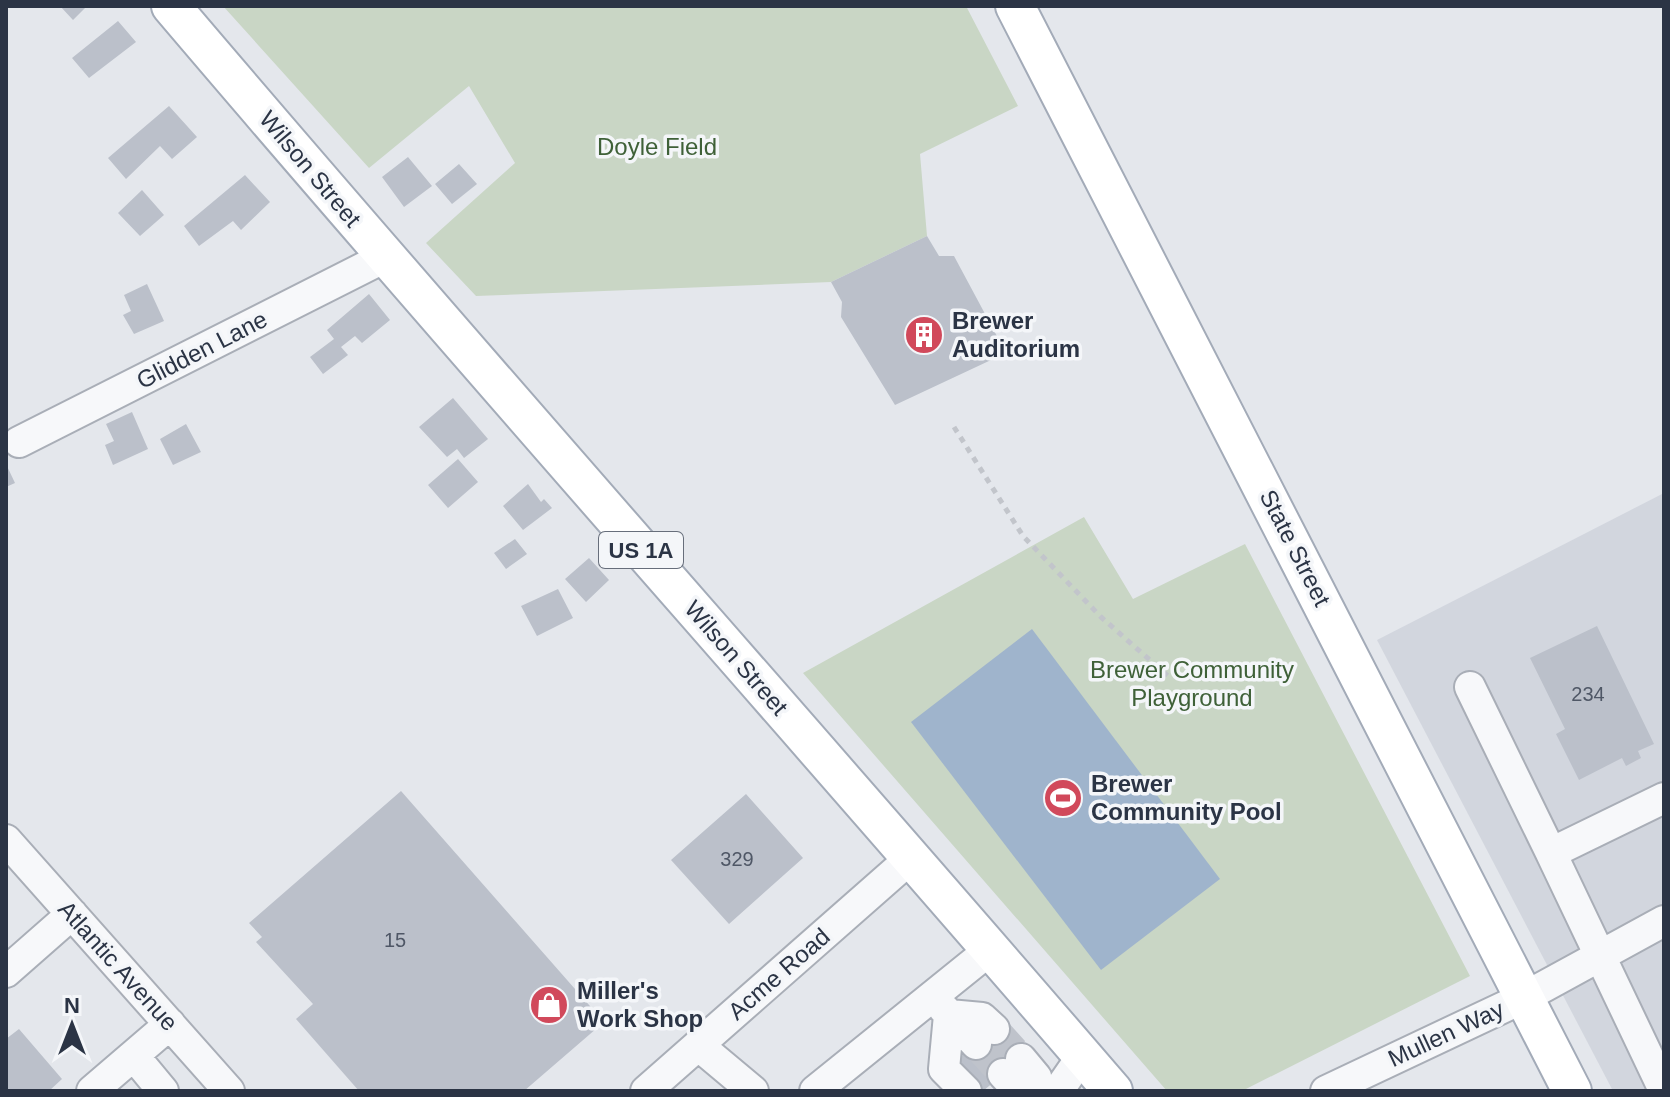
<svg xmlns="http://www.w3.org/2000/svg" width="1670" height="1097" viewBox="0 0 1670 1097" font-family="Helvetica,sans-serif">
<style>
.built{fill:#d2d6de}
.green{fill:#c9d6c5}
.water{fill:#9fb4cc}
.building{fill:#bbc0ca}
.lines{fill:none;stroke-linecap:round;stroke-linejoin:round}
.minor-tunnel{stroke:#bfc3cb;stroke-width:30;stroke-dasharray:30 15;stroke-linecap:butt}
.minor-casing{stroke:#a9aeb7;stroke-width:34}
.major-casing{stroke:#a3abb8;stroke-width:42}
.path{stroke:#c2c5cb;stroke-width:5;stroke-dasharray:6 6;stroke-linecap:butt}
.minor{stroke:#f7f8fa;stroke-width:30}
.major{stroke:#fff;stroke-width:38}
.labels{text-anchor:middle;stroke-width:7;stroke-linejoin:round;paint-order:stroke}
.number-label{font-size:20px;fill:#4f5766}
.shield{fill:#f4f6f9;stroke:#676e7b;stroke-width:2}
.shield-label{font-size:22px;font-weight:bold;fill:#2b3445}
.park-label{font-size:24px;fill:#3f6138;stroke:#f4f6f9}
.street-label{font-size:24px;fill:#2b3445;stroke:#f4f6f9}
.poi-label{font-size:24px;font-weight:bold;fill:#2b3445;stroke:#f4f6f9;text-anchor:start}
</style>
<rect width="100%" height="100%" fill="#e4e7ec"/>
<path class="built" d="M1664 493V1091H1613L1377 640Z"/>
<path class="green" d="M223 6H966L1018 106 920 154 927 236 831 282 476 296 426 243 515 163 469 86 369 168Z
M1084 517 1133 599 1245 544 1470 976 1242 1091H1167L803 673Z"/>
<path class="water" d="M1032 629 1220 879 1101 970 911 722Z"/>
<path class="building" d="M60 6H87L73 20Z
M118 21 136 42 89 78 72 58Z
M169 106 197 137 172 159 160 146 126 179 108 158Z
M408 157 432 186 404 207 382 177Z
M459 164 477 184 452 204 435 184Z
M245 175 270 202 241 230 233 221 199 246 184 226Z
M142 190 164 215 140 236 118 213Z
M927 236 939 256H954L1006 353 895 405 841 317 842 302 831 282Z
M147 284 164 321 134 334 123 315 131 311 124 295Z
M369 294 390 320 362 343 355 336 341 347 348 355 323 374 310 357 334 339 327 330Z
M453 398 488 439 464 458 457 449 447 457 419 427Z
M132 412 148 449 113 465 105 445 114 441 106 424Z
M186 424 201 452 173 465 160 439Z
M458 459 478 482 448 508 428 485Z
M6 464 15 483 6 487Z
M528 484 541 502 544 499 552 508 523 530 503 506Z
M515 539 527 554 506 569 494 553Z
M589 558 609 580 586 602 565 579Z
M558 589 573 618 537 636 521 606Z
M1597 626 1654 744 1638 751 1641 758 1626 766 1622 758 1579 780 1556 734 1565 729 1530 658Z
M401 791 604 1022 524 1091H359L296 1019 313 1004 256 942 262 937 249 923Z
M746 794 803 858 729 924 671 860Z
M1004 1020 1030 1052 983 1091H977L953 1063Z
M19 1029 62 1079 49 1091H6V1039Z"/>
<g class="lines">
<path class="minor-tunnel" d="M994 1029 1021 1059
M976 1044 1003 1074"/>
<g class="minor-casing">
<path id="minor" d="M19 442 385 257
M1470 687 1551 853 1664 798
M6 840 229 1091
M1551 853 1664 1090
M6 972 72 914
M944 1009 976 1044
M698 1045 753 1091
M134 1056 163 1091
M1021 1059 1036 1077 1029 1091
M1003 1074 1019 1091
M92 1091 170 1024
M646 1091 912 857
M815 1091 991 949
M966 1091 944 1069 949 1015 982 1018 994 1029
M1058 1091 1083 1055
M1326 1091 1523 998 1664 921"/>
</g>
<g class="major-casing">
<path id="major" d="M171 6C481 371 801 728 1113 1091
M1015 6 1572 1091"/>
</g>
<path class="path" d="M954 427 1023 536 1101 617 1168 676"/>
<use href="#minor" class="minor"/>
<use href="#major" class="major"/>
</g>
<defs>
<g id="building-disc" transform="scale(2)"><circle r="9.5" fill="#d1495b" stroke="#f4f6f9"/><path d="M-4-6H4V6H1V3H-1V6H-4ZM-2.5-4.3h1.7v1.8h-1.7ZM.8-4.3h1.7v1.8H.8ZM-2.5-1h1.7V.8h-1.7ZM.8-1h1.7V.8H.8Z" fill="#fff"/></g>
<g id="stadium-disc" transform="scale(2)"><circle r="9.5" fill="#d1495b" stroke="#f4f6f9"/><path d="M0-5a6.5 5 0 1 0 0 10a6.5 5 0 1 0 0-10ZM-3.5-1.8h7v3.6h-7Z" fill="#fff"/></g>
<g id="shop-disc" transform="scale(2)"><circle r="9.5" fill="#d1495b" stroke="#f4f6f9"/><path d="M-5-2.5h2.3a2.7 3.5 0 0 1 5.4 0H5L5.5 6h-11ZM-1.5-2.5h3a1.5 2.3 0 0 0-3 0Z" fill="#fff"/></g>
</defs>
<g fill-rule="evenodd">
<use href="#building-disc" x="924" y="335"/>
<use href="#stadium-disc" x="1063" y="798"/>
<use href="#shop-disc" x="549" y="1005"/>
</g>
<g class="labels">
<g class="number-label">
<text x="1588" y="701">234</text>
<text x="737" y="866">329</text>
<text x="395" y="947">15</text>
</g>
<rect class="shield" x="599" y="532" width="84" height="36" rx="6"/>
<g class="shield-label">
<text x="641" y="558">US 1A</text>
</g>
<g class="park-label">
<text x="657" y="155">Doyle Field</text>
<text x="1192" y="678">Brewer Community<tspan x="1192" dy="28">Playground</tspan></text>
</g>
<g class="street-label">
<text transform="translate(310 169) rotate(50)" y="8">Wilson Street</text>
<text transform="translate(202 350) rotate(-27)" y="8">Glidden Lane</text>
<text transform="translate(1295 548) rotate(63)" y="8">State Street</text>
<text transform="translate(736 658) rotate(49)" y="8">Wilson Street</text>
<text transform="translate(118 966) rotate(48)" y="8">Atlantic Avenue</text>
<text transform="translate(779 974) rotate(-41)" y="8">Acme Road</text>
<text transform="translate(1446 1034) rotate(-25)" y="8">Mullen Way</text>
</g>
<g class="poi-label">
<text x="952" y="329">Brewer<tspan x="952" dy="28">Auditorium</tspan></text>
<text x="1091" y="792">Brewer<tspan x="1091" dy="28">Community Pool</tspan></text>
<text x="577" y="999">Miller's<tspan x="577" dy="28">Work Shop</tspan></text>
</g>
</g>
<rect width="1670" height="1097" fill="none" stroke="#2b3445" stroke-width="16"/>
<g transform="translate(72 1025)" stroke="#f4f6f9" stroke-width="6" paint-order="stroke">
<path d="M0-6L14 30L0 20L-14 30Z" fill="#2b3445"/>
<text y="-12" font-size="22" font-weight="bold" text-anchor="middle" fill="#2b3445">N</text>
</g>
</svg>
